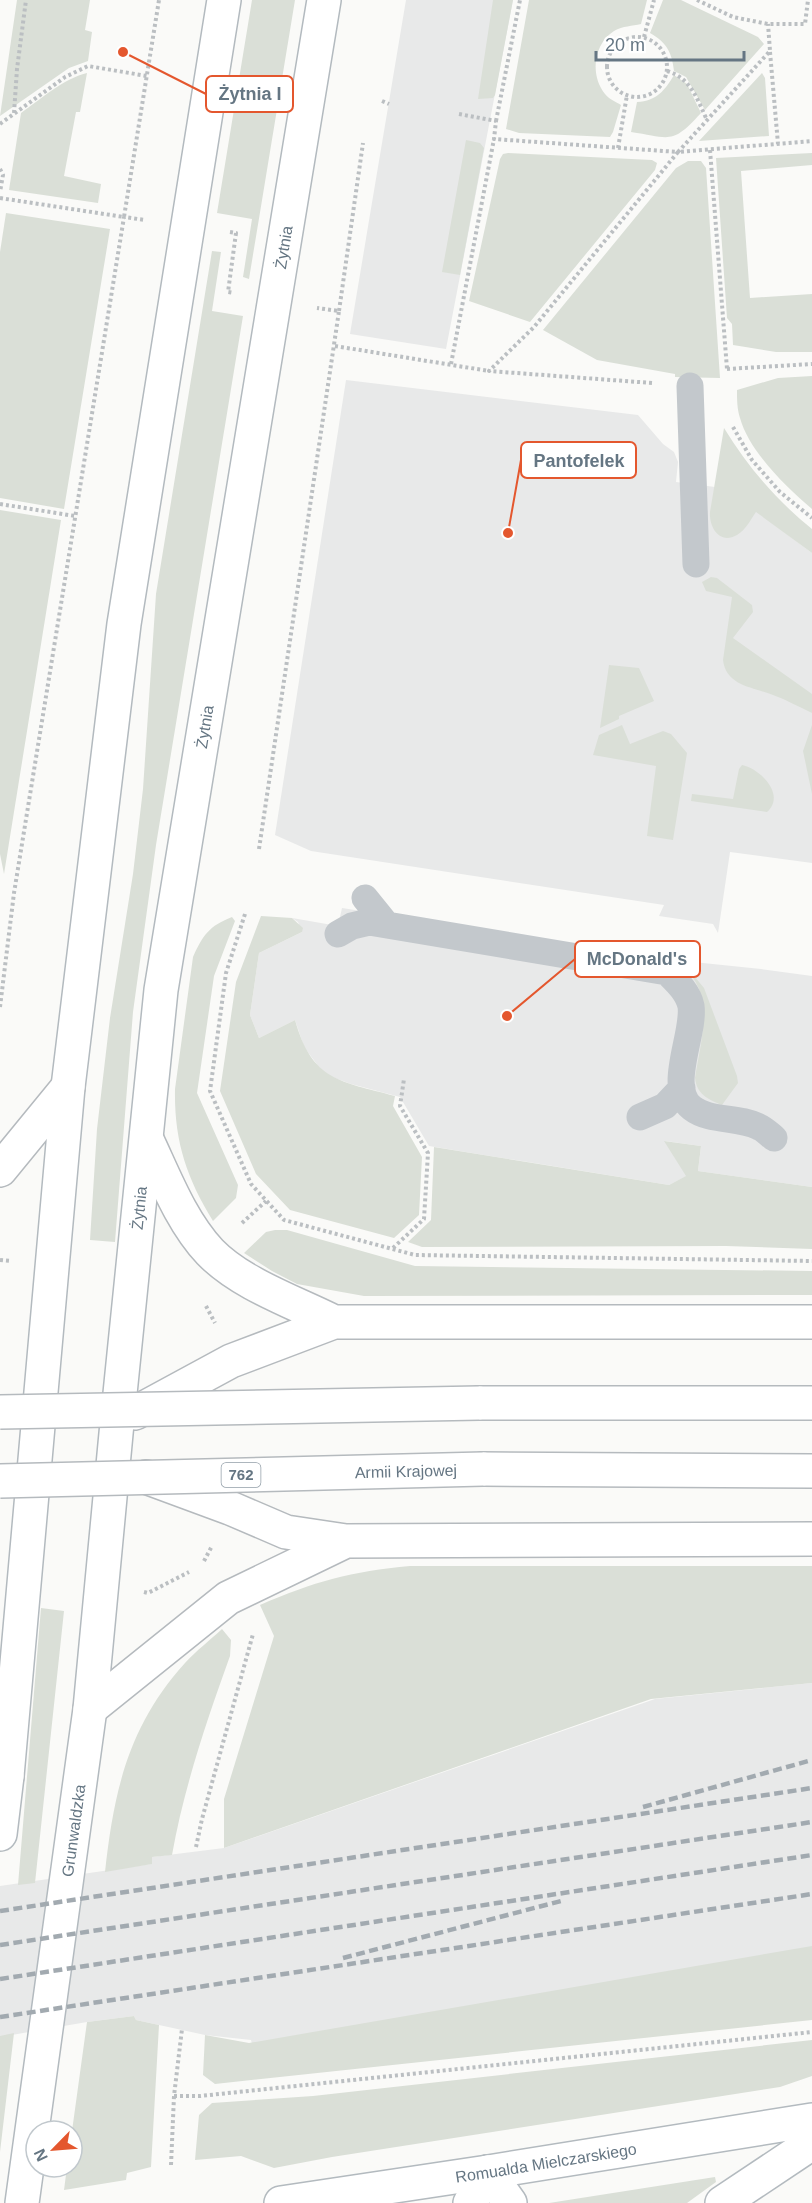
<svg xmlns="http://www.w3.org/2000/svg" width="812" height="2203" viewBox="0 0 812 2203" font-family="Arial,sans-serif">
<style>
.built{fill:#e8e9e9}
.green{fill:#dadfd7}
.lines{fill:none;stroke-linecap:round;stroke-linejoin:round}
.secondary-casing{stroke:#b3babf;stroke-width:36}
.primary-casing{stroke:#b5babe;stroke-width:36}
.path{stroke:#bbbfc2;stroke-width:4;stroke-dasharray:3 3;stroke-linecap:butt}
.lane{stroke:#c3c8cc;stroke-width:27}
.secondary{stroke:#fff;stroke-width:33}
.primary{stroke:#fff;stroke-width:33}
.rail{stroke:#a2aab0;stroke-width:4.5;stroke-dasharray:9 4.5;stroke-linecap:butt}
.primary-bridge-casing{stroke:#b5babe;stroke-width:36;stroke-linecap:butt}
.primary-bridge{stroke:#fff;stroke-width:33}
.labels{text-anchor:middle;stroke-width:6;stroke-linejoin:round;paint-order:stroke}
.shield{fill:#fff;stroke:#939fa8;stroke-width:1.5}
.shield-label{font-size:15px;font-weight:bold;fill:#657683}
.street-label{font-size:16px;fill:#657683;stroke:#fff}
.leader{fill:none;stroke:#e4572e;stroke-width:2}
.callout-dot{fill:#e4572e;stroke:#fff;stroke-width:2}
.callout{fill:#fff;stroke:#e4572e;stroke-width:2}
.callout-label{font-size:18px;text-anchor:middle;font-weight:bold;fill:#657683}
</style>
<rect width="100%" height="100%" fill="#fafaf8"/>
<path class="built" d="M406 0H513L446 349 350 334Z
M346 380 638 415 663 444 674 452 678 462 676 482 715 487 752 501 756 511 812 553V863L730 852 718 933 713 924 659 916 664 905 311 851 275 835Z
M342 908 674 960 761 969 812 976V1187L698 1171 701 1146 665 1141 687 1176 669 1185 429 1146 400 1097 351 1084 332 1077 322 1071 304 1047 295 1020 259 1038 250 1015 259 953 302 932 298 922 292 918 338 926Z
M812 1683V2005L259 2074 251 2040 205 2035 136 2020 134 2016 87 2022 0 2037V1886L151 1864 152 1857 224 1848 655 1699Z"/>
<path class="green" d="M17 0H90L85 30 92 32 88 61 69 68 0 116Z
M252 0H295L249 279 243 277 252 219 217 213Z
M493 0H513L495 95 493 98 478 99Z
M529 0H647L641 24C632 26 623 26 614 31 593 44 590 76 605 94 609 99 616 102 621 105L613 132 610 137 519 133 506 129Z
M663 0H681L758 37 764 44 705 110 686 77 674 71C672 52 666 42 650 33Z
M87 73 80 112H76L64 176 101 184 98 203 9 190 21 113C41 99 63 79 87 73Z
M762 73 765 78 769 136 699 141Z
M674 75 687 84 701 113C672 145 671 138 631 132L637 102C657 101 665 90 674 75Z
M466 140 480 143 484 148 460 275 442 272Z
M508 153 652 160 657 163 655 170 530 322 469 301 500 159 503 154Z
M812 153V165L741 171 750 298 812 294V352H776L733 345 732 324 727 318 716 158Z
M688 161H701L706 168 720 378 675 377V374L597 360 543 330 676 168Z
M6 213 110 229 64 509 0 498V252Z
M212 251 221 252 212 311 243 316 156 845 133 1012 115 1242 90 1240 97 1129 110 1018 133 874 143 789 156 594Z
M812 376V509C786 487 749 451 740 418 737 409 737 399 737 390L778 378Z
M724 428C748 467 776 500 812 529V553L756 512C751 519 746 530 737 535 719 545 709 527 710 512Z
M0 510 61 520 4 874 0 854Z
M711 577 717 578 752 605 753 612 733 638 812 694V713C799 707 787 700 773 695 753 687 726 686 723 660L732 597 706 591 702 582Z
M609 665 639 668 654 701 619 716V719L600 728Z
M622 725 630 744 663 731 671 734 687 753 673 840 647 836 656 766 593 755 599 735Z
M812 725V794L803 751Z
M742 765C761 769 786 795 767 812L691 801 692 794 733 799 739 769Z
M261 916 292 918 303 928 302 932 259 953 250 1015 259 1038 295 1020C312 1081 340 1081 395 1096L393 1106 422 1157 419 1215 394 1238 290 1210 256 1174 220 1091 236 982Z
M232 917 235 921 214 976 197 1093 238 1185 236 1198 213 1221C186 1177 174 1140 175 1089L193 957C203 935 209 926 232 917Z
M675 960 685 965 704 988 737 1076 738 1083 722 1105C707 1099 697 1094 695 1078 700 1045 714 1000 689 973 685 968 679 964 675 960Z
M664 1141 701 1146 698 1171 812 1187V1249L726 1246 422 1247 408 1242 431 1220 434 1147 669 1185 686 1176Z
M275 1230H287L415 1266 812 1271V1295L364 1296 297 1284 272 1271 244 1253 266 1232Z
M410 1566H812V1683L651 1699 224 1848V1799L274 1636 260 1605C313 1582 352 1571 410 1566Z
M41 1608 64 1611 35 1883 18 1885Z
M222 1629 231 1640 230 1656C207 1720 184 1787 172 1855L152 1857V1864L105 1872C114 1791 128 1726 185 1663 196 1651 210 1640 222 1629Z
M812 1946V2020L215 2084 203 2075 205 2035 249 2043Z
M134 2016 136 2020 159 2025 151 2167 127 2173 126 2180 64 2190 67 2167H72V2131L87 2022Z
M14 2033 0 2152V2036Z
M812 2040V2076L780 2087 332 2157 274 2168 241 2156 195 2160 199 2115 212 2103 313 2096Z
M715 2177 716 2182 687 2203H549Z"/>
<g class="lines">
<g class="secondary-casing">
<g id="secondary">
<path d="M0 1834 7 1776 68 1087 124 624 224 0"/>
<path d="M488 2172 510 2203"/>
<path id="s1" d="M22 2203 90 1709 117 1423 161 990 324 0"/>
<path id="s2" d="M281 2203 488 2172 812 2120"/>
<path d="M470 2203 488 2172"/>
<path d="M722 2203 812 2143"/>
</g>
</g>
<g class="primary-casing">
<path id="primary" d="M147 1140C165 1178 181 1221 210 1252 241 1284 294 1302 334 1322
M0 1170 68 1087
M479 1403H812
M135 1413 231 1361 334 1322H812
M483 1469 812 1471
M146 1477 230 1508 286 1532 346 1541 812 1539
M90 1709 228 1598 346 1541
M0 1761 7 1776"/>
</g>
<path class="path" d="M697 0 733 17 768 24H805L808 0
M607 67a30 30 0 1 1 60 0a30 30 0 1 1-60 0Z
M644 37 654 0
M770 52 778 144
M667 71C691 78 697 99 707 120
M382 101 389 104
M14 113 17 69 26 0
M459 114 496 121 494 139 678 152 770 51 768 24
M496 121 520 0
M0 124 65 77 88 66 147 76
M618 148 627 95
M710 150 727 369
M0 169 3 175 0 192
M0 198 124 217 159 0
M230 232 236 233 228 292 234 293
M339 311 363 143
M335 346 489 371
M451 364 494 139
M727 369 812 364
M652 383 489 371 534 327 678 152 812 141
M733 427 752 460 780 492 812 518
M0 504 75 516
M259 849 339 311 317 308
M245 914 226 973 210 1091 251 1184 284 1220 415 1255 812 1261
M0 1007 14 893 124 217 145 220
M242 1223 266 1201
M393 1248 424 1219 428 1153 400 1106 404 1079
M0 1260 11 1261
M206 1306 215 1323
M204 1561 212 1546
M144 1592 148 1593 189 1572
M196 1847 202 1819 253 1634
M174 2096H200L812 2032
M171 2165 174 2096 182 2029"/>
<path class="lane" d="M690 386 696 564
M365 898 386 924
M338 934 352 926 369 922 667 972C677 982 688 992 691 1006 695 1034 666 1088 692 1108 710 1122 739 1116 759 1127 764 1129 769 1134 774 1138
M640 1117 665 1106 682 1088"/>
<use href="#secondary" class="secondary"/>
<use href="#primary" class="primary"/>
<path class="rail" d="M643 1807 812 1760
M0 1911 812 1788
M0 1945 812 1822
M343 1958 561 1901
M0 1979 812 1855
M0 2017 812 1894"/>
<g class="primary-bridge-casing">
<g id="primary-bridge">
<path d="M0 1412 479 1403"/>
<path id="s3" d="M0 1481 483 1469"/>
</g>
</g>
<use href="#primary-bridge" class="primary-bridge"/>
</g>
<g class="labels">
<rect class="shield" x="221.5" y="1463" width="39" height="24" rx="4.5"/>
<g class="shield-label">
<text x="241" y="1480">762</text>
</g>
<g class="street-label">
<text dy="6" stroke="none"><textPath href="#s1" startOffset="1974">Żytnia</textPath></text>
<text dy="6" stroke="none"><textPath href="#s1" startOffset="1488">Żytnia</textPath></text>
<text dy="6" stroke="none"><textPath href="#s1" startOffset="1002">Żytnia</textPath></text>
<text dy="6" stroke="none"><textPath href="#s3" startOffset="406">Armii Krajowej</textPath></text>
<text dy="6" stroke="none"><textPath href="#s1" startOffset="376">Grunwaldzka</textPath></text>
<text dy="6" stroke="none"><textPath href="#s2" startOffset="268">Romualda Mielczarskiego</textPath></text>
</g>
</g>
<path class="leader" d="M123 52L206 94M508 533L521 460M507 1016L575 959"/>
<g class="callout-dot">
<circle cx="123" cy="52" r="6"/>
<circle cx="508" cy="533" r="6"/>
<circle cx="507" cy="1016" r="6"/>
</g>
<g class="callout">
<rect x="206" y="76" width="87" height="36" rx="6"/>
<rect x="521" y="442" width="115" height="36" rx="6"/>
<rect x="575" y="941" width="125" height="36" rx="6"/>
</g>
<g class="callout-label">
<text x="250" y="100">Żytnia I</text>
<text x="579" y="467">Pantofelek</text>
<text x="637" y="965">McDonald's</text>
</g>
<g transform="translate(54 2149) rotate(245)"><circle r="28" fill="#ffffff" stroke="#c1c8cd" stroke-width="1.5"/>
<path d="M0-4.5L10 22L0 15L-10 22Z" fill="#e4572e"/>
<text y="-9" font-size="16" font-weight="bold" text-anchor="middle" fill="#657683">N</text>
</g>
<path d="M596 51v9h148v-9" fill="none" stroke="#657683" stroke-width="3"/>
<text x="605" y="51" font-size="18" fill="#657683" stroke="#ffffff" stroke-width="4.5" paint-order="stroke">20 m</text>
</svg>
